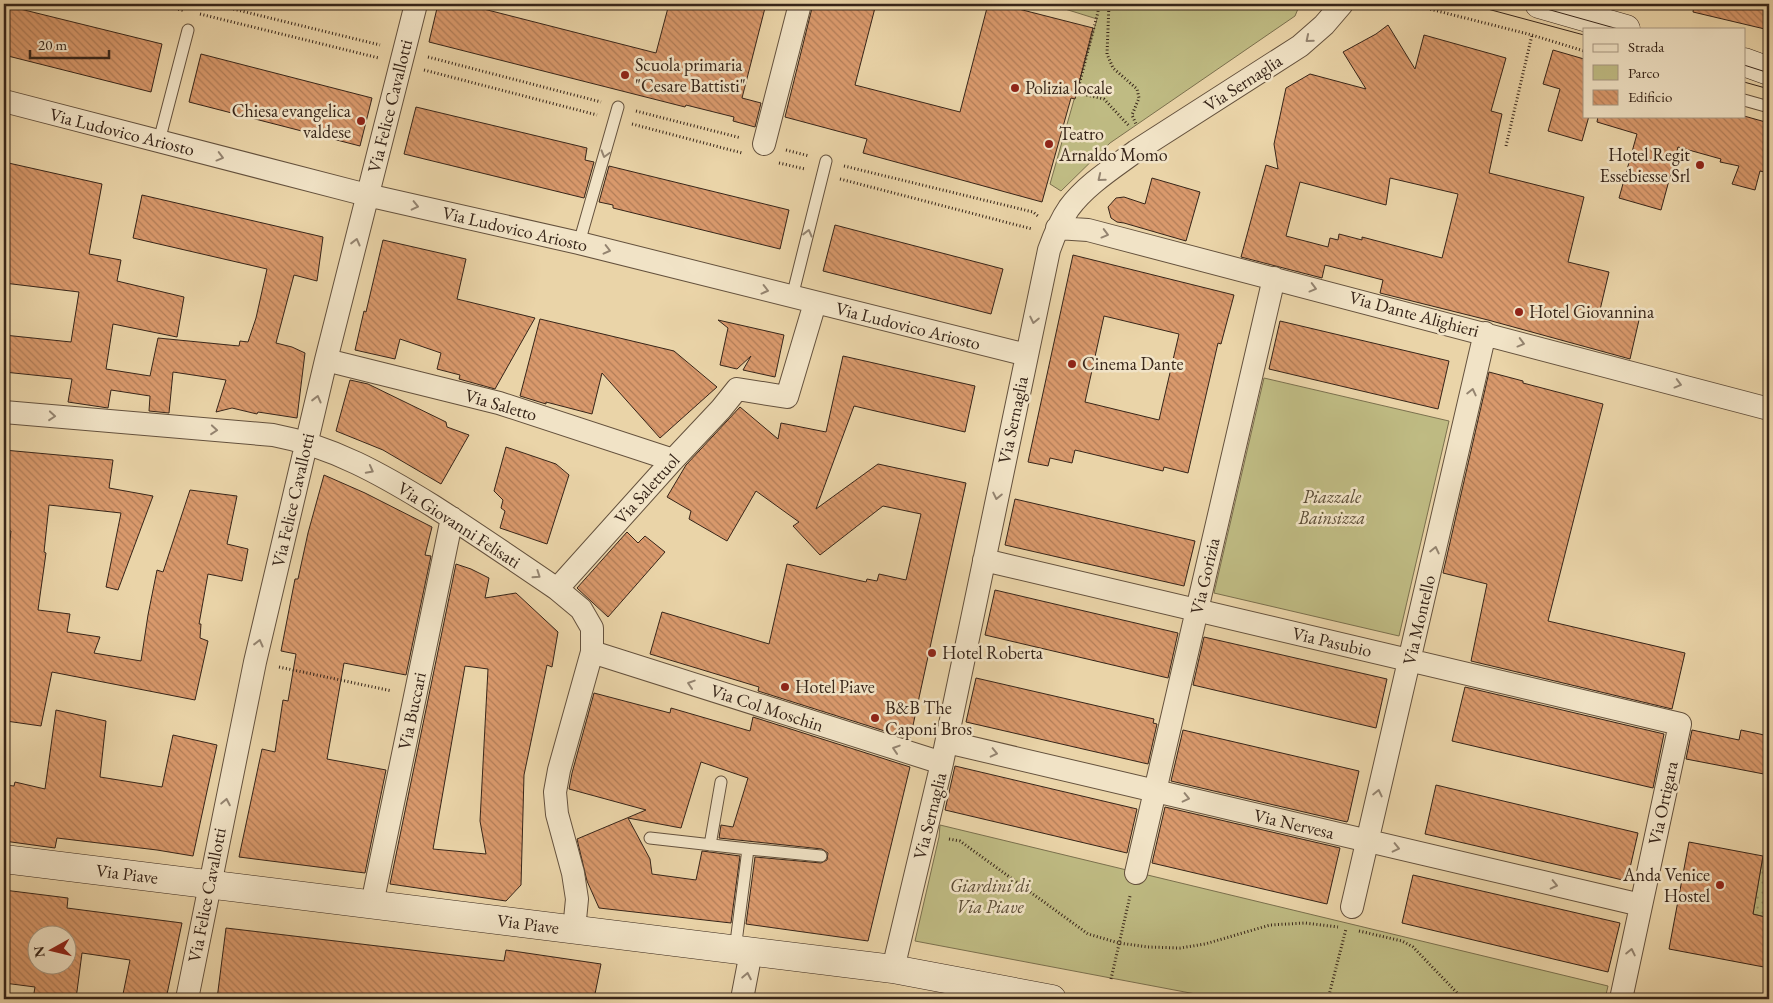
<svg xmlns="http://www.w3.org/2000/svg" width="1773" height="1003" viewBox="0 0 1773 1003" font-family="'EB Garamond',serif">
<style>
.park{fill:#bfbb83;stroke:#7b704e}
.garden{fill:url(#garden-dots);stroke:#7b704e}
.building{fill:url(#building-back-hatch);stroke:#372519;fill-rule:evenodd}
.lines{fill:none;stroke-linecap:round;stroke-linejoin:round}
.lane-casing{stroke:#64513d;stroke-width:13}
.street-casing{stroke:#64513d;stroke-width:24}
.secondary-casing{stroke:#372519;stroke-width:29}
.path{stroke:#372519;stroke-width:3;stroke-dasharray:1 2.5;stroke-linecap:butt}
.lane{stroke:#f1e3c6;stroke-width:11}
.street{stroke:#f1e3c6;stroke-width:22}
.secondary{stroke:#f1e3c6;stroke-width:28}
.tram{stroke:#372519;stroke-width:1}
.oneway{stroke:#948470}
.poi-dot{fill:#8f2418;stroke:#f1e3c6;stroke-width:2}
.labels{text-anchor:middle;stroke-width:5;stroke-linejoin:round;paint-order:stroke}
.poi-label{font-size:18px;fill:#372519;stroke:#f1e3c6;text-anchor:start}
.street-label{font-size:18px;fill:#372519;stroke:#f1e3c6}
.park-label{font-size:18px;font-style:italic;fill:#594a34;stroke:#f1e3c6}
</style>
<defs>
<pattern id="garden-dots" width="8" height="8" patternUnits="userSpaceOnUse" patternTransform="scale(1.25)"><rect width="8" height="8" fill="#bfbb83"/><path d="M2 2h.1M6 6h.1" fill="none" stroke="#9c986a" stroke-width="1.8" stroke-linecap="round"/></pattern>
<pattern id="building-back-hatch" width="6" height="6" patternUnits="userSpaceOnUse" patternTransform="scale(1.25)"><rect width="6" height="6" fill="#d9996c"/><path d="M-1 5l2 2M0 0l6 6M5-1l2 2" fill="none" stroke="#b17d58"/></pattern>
</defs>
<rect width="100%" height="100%" fill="#ead4a8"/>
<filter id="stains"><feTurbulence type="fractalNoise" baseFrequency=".004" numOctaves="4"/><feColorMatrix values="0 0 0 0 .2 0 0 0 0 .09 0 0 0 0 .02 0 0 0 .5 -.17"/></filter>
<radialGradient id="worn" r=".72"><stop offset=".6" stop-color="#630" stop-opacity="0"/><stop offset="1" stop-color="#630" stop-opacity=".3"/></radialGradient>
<path class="park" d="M1049 4H1300L1295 16 1110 143 1061 191 1050 184 1097 19Z
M1264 378 1449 421 1399 636 1214 593Z
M940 825 1608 986 1605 999H1222L915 941 939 837Z"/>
<path class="garden" d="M1763 856 1769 857V918L1753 914Z"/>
<path class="building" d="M438 4H464L656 53 669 4H766L742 98 761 103 755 127 733 121 734 117 686 105 685 107 429 42Z
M813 4H876L855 85 960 112 988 4H999L1093 28 1075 99 1071 98 1042 202 863 153 867 139 785 117Z
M1694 4H1769V30L1693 12Z
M4 5 162 44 151 92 4 55Z
M1388 25 1415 69 1424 35 1506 58 1491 111 1502 114 1489 173 1584 197 1568 262 1609 272 1600 310 1639 320 1630 359 1488 320 1380 293 1383 280 1325 265 1322 278 1241 257 1266 165 1278 169 1274 144 1286 88 1310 74 1366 89 1343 52 1376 34ZM1390 178 1458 194 1442 258 1362 237V240L1339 234 1338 240 1330 238 1328 247 1286 236 1300 182 1386 205Z
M1553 50 1584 59V116H1589L1582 141 1548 131 1560 89 1543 84Z
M201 54 372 98 360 146 189 102Z
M416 107 587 148 585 160 594 162 584 198 404 154Z
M1598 116H1744L1769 123V173L1760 171 1755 190 1732 184 1739 166 1720 162 1721 159 1678 147 1661 210 1619 198 1637 134 1597 122Z
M4 162 102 184 89 254 121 260 117 281 184 297 177 337 113 324 106 369 150 376 158 338 239 346 240 341 248 342 256 318 267 269 133 238 142 195 323 237 317 281 294 275 276 343 292 347 305 353 297 418 258 412 257 414 232 408 216 412 226 380 173 372 169 413 149 411 150 396 111 390 108 408 68 402 72 379 4 372V335L71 342 79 292 4 283Z
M609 166 789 210 780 249 613 208V205L599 202Z
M1152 178 1200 192 1186 241 1124 223 1117 222 1111 218 1108 207 1116 198 1124 197 1145 204Z
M835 225 1003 269 991 314 823 271Z
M383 240 466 259 457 299 535 318 495 389 459 379 460 375 437 369 441 353 400 339 395 359 355 350 364 311 366 312Z
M1073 255 1234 295 1221 344 1218 343 1188 473 1164 467 1163 471 1075 450 1072 463 1050 458 1048 466 1028 462ZM1104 316 1179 334 1159 420 1085 402Z
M540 319 674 351 717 387 660 438 602 373 592 414 546 402V404L520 396Z
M718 320 784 335 775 377 743 370 751 356 737 369 720 365 728 328Z
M1280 321 1449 361 1438 409 1269 369Z
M843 356 975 386 965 432 854 406 816 509 878 464 966 483 910 739 758 691 759 687 650 654 662 612 769 644 787 564 866 582 867 579 877 581 879 574 906 580 921 514 883 506 820 555 793 526 799 522 756 491 727 541 689 519 691 511 667 497 686 465 740 407 778 439 781 423 826 432Z
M1489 372 1523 381V383L1603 404 1548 621 1685 653 1672 709 1471 661 1487 584 1443 573Z
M350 380 368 384 446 422 447 427 469 435 441 484 383 450 336 431Z
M506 447 556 464 569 475 547 544 500 528 505 511 501 508 503 500 494 491Z
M4 450 113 460 109 488 153 496 118 590 106 587 121 513 49 505 44 552 46 553 38 610 70 614 67 632 100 637 94 653 141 661 148 615 157 570 163 572 190 490 237 496 227 544 248 549 242 581 208 574 199 624H201L200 638 208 641 195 700 52 672 41 726 6 721 8 706H4V589L11 531 4 530Z
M324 475 365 493 432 527 425 555 431 556 406 675 344 663 327 759 386 770 365 873 239 857 262 749 275 752 283 700 288 701 296 654 281 651 295 579H298L308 533Z
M1015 499 1195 541 1184 586 1005 545Z
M627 532 638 543 645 536 665 552 608 617 577 588Z
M456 564 471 569 489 578 485 598 516 593 558 632 552 667 547 665 524 775 521 885 506 901 390 884ZM465 666 488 669 480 821 486 854 433 849Z
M995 590 1178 633 1168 678 985 635Z
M1204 637 1387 679 1376 728 1193 685Z
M976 678 1154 719 1153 723 1157 724 1148 764 966 722Z
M1465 687 1664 734 1653 788 1452 741Z
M594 693 670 713 671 708 750 731 753 717 910 767 868 941 746 924 755 857 821 863 827 860 828 853 822 849 719 838 721 825 733 827 748 778 701 762 681 828 628 818 650 859 652 874 696 880 702 851 740 856 731 923 599 908 587 881 577 839 646 810 569 789 572 773Z
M56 710 106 721 100 777 162 787 173 735 217 745 193 856 157 850 57 838 55 848 4 841V785L14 786 15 782 45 789Z
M1183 730 1359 771 1348 820 1347 822 1171 781Z
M1692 730 1739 740 1741 730 1769 736V775L1686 759Z
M955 766 1137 809 1127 853 945 810Z
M1436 785 1638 833 1627 881 1425 834Z
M1165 807 1340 848 1327 904 1152 863Z
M1689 842 1763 856 1753 914 1769 918V968L1669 949Z
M1413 875 1620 923 1608 972 1402 923Z
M4 890 68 898 67 908 182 923 166 999H122L130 960 82 953 76 999H33L35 987 4 983ZM38 936H68V966H38Z
M226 928 504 961 506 950 601 964 594 999H217Z"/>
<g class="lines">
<g class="lane-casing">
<path id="lane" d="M1744 100 1769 107
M159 141 188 30
M579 243 618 107
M792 297 826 161
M650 838 748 849 735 950
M710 845 721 782
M748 849 821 856"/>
</g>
<g class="street-casing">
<path id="street" d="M4 101 367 195 579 243 1027 355
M764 144 800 4
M1057 228 1088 230 1769 409
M326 360 499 403 673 460
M4 412 273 435C332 446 383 475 433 506 475 533 516 561 557 589L581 609 592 628V652L559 770 555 792 557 814 573 873 577 899 574 930
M984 560 1680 724 1621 999
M557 589 673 460 721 409 737 389 787 397 815 303
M592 652 942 763
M947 742 1641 905
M1136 873 1274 278
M372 904 452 518
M1352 907 1485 333
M893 969 942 763 1049 250C1054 236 1060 221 1069 208 1086 185 1113 168 1136 151L1300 46 1324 25 1342 4
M187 999 255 662 326 360 416 4
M742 999 751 952"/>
</g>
<g class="secondary-casing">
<path id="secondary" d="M1539 4 1626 29
M1744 62 1769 71
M4 859 893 969 1052 999"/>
</g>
<path class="path" d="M158 4 185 11
M213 4 380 45
M1099 4 1098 12 1077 93 1104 99 1130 127
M1109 4 1107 54 1113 68 1137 89 1139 98 1132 115 1136 124
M1410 4 1532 35 1584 51
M200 14 379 58
M428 57 601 102
M424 70 597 115
M636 111 741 138
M632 124 742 153
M1506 146 1532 35
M786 150 809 156
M779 163 805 169
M844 166 1033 212 1038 216
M840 179 1032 229
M279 667 392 691
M949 839 960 841 1088 934 1119 943 1148 947 1180 948 1205 944 1270 925 1305 923 1338 927
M1359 931 1402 941 1413 947 1463 999
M1111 979 1130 896
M1328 999 1346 929"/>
<use href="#lane" class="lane"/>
<use href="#street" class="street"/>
<use href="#secondary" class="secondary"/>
<path class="tram" d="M1469 4 1584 35
M1529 4 1618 29
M1744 65 1769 73
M1744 82 1769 89"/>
</g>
<defs><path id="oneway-chevron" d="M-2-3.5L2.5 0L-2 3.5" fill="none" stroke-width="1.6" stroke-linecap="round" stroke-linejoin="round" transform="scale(1.25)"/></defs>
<g class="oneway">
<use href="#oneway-chevron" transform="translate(1309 39) rotate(140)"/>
<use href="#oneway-chevron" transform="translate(605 154) rotate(106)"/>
<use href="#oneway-chevron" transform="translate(220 157) rotate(15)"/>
<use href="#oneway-chevron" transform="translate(1101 178) rotate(141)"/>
<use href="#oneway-chevron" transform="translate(415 206) rotate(13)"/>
<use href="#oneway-chevron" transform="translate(808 233) rotate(-76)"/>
<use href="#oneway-chevron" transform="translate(1105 234) rotate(15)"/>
<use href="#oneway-chevron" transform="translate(356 242) rotate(-76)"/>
<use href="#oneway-chevron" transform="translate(607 250) rotate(14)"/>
<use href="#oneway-chevron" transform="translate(1313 288) rotate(15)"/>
<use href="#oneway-chevron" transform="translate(765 290) rotate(14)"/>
<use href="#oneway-chevron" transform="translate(1034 320) rotate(102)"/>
<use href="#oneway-chevron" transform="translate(1521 343) rotate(15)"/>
<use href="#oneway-chevron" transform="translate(1678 384) rotate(15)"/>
<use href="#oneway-chevron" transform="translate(1472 392) rotate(-77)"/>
<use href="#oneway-chevron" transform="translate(317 399) rotate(-76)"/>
<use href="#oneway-chevron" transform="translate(52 416) rotate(5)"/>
<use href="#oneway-chevron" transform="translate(214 430) rotate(5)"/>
<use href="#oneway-chevron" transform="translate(370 470) rotate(28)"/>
<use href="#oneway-chevron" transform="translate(997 496) rotate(102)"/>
<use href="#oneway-chevron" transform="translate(1435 550) rotate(-77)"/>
<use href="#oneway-chevron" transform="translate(537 575) rotate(34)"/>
<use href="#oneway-chevron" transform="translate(259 643) rotate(-76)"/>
<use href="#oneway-chevron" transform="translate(691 684) rotate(-162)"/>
<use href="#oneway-chevron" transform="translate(896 749) rotate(-162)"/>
<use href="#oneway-chevron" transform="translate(994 753) rotate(13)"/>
<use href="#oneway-chevron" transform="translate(1378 793) rotate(-77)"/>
<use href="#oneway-chevron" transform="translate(1186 798) rotate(13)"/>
<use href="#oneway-chevron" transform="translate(226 802) rotate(-79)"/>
<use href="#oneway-chevron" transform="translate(1396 848) rotate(13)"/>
<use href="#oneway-chevron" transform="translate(1554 885) rotate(13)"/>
<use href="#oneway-chevron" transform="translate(1631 952) rotate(-78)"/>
<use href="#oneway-chevron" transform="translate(747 976) rotate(-79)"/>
</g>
<g class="poi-dot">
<circle cx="625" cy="75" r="5"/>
<circle cx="1015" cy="88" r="5"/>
<circle cx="361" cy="121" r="5"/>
<circle cx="1049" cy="144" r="5"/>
<circle cx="1700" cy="165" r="5"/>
<circle cx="1519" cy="312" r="5"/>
<circle cx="1072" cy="364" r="5"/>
<circle cx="932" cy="653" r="5"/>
<circle cx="785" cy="687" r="5"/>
<circle cx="875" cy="718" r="5"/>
<circle cx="1720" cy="885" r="5"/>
</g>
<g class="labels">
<g class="poi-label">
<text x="635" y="71">Scuola primaria<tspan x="635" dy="21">"Cesare Battisti"</tspan></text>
<text x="1025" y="94">Polizia locale</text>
<text x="351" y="117" text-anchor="end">Chiesa evangelica<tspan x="351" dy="21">valdese</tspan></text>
<text x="1059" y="140">Teatro<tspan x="1059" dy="21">Arnaldo Momo</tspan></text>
<text x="1690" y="161" text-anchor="end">Hotel Regit<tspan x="1690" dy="21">Essebiesse Srl</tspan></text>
<text x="1529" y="318">Hotel Giovannina</text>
<text x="1082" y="370">Cinema Dante</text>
<text x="942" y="659">Hotel Roberta</text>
<text x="795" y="693">Hotel Piave</text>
<text x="885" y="714">B&amp;B The<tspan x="885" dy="21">Caponi Bros</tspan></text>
<text x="1710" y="881" text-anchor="end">Anda Venice<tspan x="1710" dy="21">Hostel</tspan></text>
</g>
<g class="street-label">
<text transform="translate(1243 83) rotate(-33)" y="6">Via Sernaglia</text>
<text transform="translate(390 106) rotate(-76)" y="6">Via Felice Cavallotti</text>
<text transform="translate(122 132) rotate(14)" y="6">Via Ludovico Ariosto</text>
<text transform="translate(515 229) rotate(13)" y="6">Via Ludovico Ariosto</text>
<text transform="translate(1414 314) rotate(15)" y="6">Via Dante Alighieri</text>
<text transform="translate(908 326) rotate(14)" y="6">Via Ludovico Ariosto</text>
<text transform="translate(501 405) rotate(16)" y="6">Via Saletto</text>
<text transform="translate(1013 420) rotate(-78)" y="6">Via Sernaglia</text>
<text transform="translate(647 489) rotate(-48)" y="6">Via Salettuol</text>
<text transform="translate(293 500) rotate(-77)" y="6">Via Felice Cavallotti</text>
<text transform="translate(459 525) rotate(33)" y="6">Via Giovanni Felisati</text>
<text transform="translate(1205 576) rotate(-77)" y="6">Via Gorizia</text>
<text transform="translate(1419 620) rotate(-77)" y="6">Via Montello</text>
<text transform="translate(1332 642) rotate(13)" y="6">Via Pasubio</text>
<text transform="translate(767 708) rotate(18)" y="6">Via Col Moschin</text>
<text transform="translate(412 711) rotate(-78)" y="6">Via Buccari</text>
<text transform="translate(1663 803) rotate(-78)" y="6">Via Ortigara</text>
<text transform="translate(930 816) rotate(-76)" y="6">Via Sernaglia</text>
<text transform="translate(1294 824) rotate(13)" y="6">Via Nervesa</text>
<text transform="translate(127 874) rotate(7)" y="6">Via Piave</text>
<text transform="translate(207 895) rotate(-79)" y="6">Via Felice Cavallotti</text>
<text transform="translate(528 924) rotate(7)" y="6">Via Piave</text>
</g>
<g class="park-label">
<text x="1332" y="503">Piazzale<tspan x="1332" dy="21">Bainsizza</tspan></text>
<text x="990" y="892">Giardini di<tspan x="990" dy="21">Via Piave</tspan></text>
</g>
</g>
<rect width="1773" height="1003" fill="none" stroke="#ead4a8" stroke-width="20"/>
<rect x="5" y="5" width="1763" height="993" fill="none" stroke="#372519" stroke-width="2.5"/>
<rect x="10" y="10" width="1753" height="983" fill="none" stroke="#372519"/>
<rect x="1583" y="28" width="162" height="90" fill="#f1e3c6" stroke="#a79781"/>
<rect x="1593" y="44" width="25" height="8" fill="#f1e3c6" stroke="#a79781"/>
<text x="1628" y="52" font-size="15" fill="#372519">Strada</text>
<rect x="1593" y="65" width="25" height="15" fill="#bfbb83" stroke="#a79781"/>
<text x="1628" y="78" font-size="15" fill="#372519">Parco</text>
<rect x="1593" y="90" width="25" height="15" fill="url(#building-back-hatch)" stroke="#a79781"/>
<text x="1628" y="102" font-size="15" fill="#372519">Edificio</text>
<g transform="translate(52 950) rotate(262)"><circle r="24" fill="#f1e3c6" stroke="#a79781"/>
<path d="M0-4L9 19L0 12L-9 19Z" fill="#8f2418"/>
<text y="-8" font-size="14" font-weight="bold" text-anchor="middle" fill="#372519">N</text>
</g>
<path d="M30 50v8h79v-8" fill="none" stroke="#372519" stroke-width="2.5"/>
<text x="38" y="50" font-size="15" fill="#372519" stroke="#f1e3c6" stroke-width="4" paint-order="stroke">20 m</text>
<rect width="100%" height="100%" filter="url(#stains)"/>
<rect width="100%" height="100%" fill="url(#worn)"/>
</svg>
